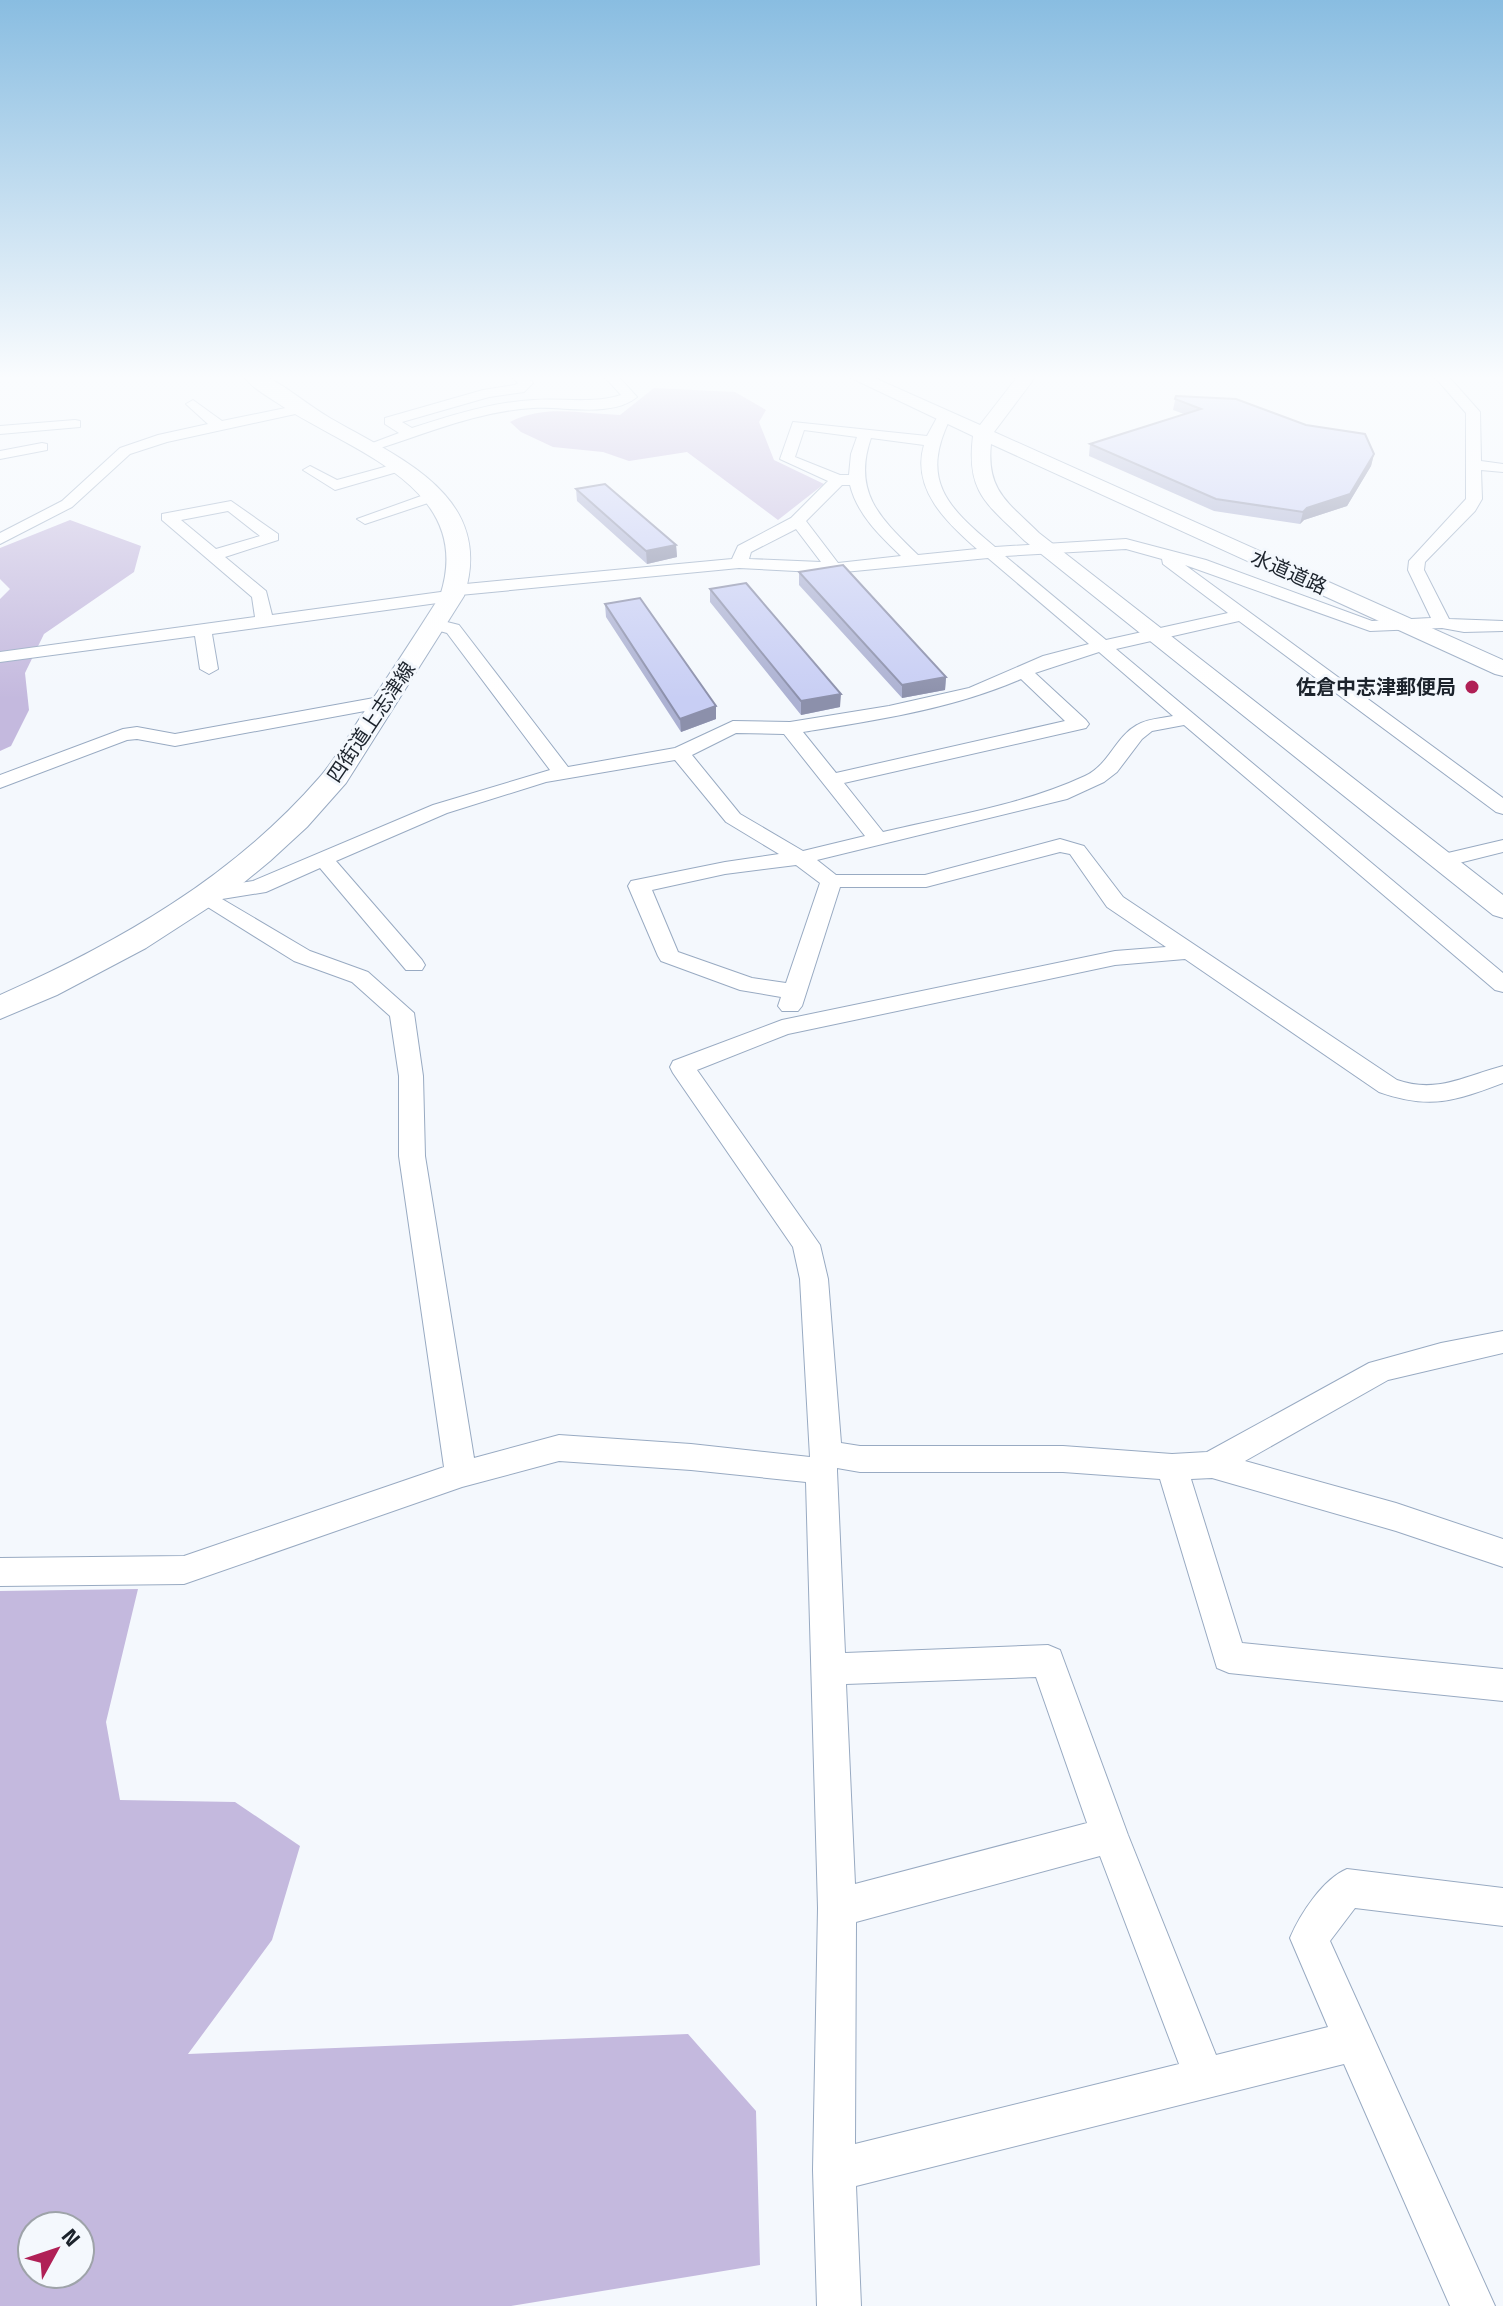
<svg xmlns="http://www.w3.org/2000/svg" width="1503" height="2306" viewBox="0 0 1503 2306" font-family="'Titillium Web','Noto Sans JP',sans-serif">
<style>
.forest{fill:#c4b9de;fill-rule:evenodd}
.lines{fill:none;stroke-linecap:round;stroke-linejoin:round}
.minor-casing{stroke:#98aac2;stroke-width:2}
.tertiary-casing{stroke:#98aac2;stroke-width:2}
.secondary-casing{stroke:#98aac2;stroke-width:2}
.minor{fill:#fff;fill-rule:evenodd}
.tertiary{fill:#fff;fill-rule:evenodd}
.secondary{fill:#fff;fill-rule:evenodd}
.wall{fill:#acb1d2}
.shaded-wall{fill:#8c90ab}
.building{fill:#c8cef4;stroke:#8c90ab;stroke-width:2}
.poi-dot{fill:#b02056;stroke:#f4f8fd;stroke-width:3}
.labels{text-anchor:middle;stroke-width:6;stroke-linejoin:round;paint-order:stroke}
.far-street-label{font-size:20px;fill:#1c232c;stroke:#f4f8fd}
.far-poi-label{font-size:20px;font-weight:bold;fill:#1c232c;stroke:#f4f8fd;text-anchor:end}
</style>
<rect width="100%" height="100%" fill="#f4f8fd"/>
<path class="forest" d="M654 388 735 392 766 410 759 422 774 460 824 484 778 520 687 452 629 461 603 452 553 447 521 432 510 422C545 404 582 414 620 415Z
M70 520 141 546 134 572 44 634 25 673 29 710 11 746 0 751V599L10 589 0 579V548Z
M138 1589 106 1722 120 1800 235 1802 300 1846 272 1940 188 2054 688 2034 756 2111 760 2265 511 2306H0V1591ZM32 2226H80V2274H32Z"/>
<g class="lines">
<g class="minor-casing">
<path id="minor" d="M512 376H527L533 383 524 392 489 397 402 422 412 428C452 415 493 402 534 400 563 398 593 404 621 395L604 376H618L637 397C612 418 564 406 533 408 477 411 424 435 371 451L366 452 359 448 399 433 385 424V418L483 390 515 385 518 383Z
M1434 376H1448L1480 412 1481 461 1503 464V472L1481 470 1482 499 1475 511 1425 562 1424 570 1449 619 1503 621V631L1464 632 1442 628 1370 631 1185 565 1503 798V814L1496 812 1239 621 1116 649 1503 973V992L1495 990 1184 725 1152 731 1142 739 1117 772 1104 782 1067 799 817 860 836 875H925L1060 839 1084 846 1123 897 1397 1080C1437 1094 1465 1076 1503 1066V1083C1455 1101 1430 1110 1379 1092L1185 959 1115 965 788 1034 697 1070 820 1245 828 1279 841 1443 860 1446H1063L1172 1454 1207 1452 1369 1363 1441 1343 1503 1331V1353L1388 1380 1245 1461 1396 1503 1503 1539V1567L1396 1531 1212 1478 1191 1479 1242 1643 1503 1669V1701L1229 1673 1217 1668 1160 1479 1063 1472H860L837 1468V1471L845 1653 1048 1645 1060 1650 1128 1835 1216 2055 1328 2027 1290 1938C1300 1914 1323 1879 1347 1869L1503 1888V1926L1355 1908 1330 1941 1495 2306H1450L1344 2064 856 2186 861 2306H817L813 2170 818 1908 806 1482 691 1470 559 1461 462 1487 184 1584 0 1586V1558L184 1556 444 1467 399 1156V1076L390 1016 352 982 294 961 190 896 201 889 253 881 433 805 550 770 447 633 429 628 426 624 429 620 435 619 459 625 568 767 675 748 733 721 790 722 889 706 969 688 1043 656 1089 644 988 558 834 573 739 568 460 595 458 600 452 601 212 634 218 669 209 674 200 669 195 636 0 662V652L255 617 252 597 162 520V514L231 501 278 534V540L225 557 266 591 272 615 448 591 449 586 455 585 732 559 738 546 791 518 828 481 780 459 793 422 927 436 939 414 944 413 951 417C919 480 947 507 995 547L1126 539 1206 560 1372 621 1431 618 1408 570 1409 561 1466 499V413ZM804 430 857 437 851 454 849 475H840L795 457ZM871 438 924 445C911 489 947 523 977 549L918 555C881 519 852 493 871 438ZM842 485H850C857 514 880 536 901 556L838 563 806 521ZM228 511 260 536 216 549 181 520ZM796 529 821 562 749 559 751 552ZM1126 549 1162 559 1163 564 1228 613 1106 640 1005 556ZM1099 652 1173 716C1162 718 1147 719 1137 725 1115 737 1109 765 1085 776 1023 805 950 816 883 832L844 783 1086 728 1089 724 1086 720 1035 673ZM1021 679 1065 721 836 773 803 732C877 720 952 709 1021 679ZM736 733 784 734 865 836 803 851 740 814 692 755ZM675 760 726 822 779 854 725 862 631 881 628 886 658 956 661 961 740 990 781 997 778 1006 782 1011H798L802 1006 840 887H926L1060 852 1070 854 1107 907 1166 947 1115 951 782 1020 673 1061 670 1067 673 1073 793 1247 800 1279 810 1457 691 1444 559 1435 474 1458 425 1156 423 1076 414 1013 368 972 310 951 222 899 266 892 320 868 406 970H422L425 965 422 960 336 861 447 813 546 782ZM796 865 820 883 786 983 752 978 678 952 652 890 725 874ZM1036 1677 1087 1823 855 1884 846 1684ZM1100 1856 1179 2064 855 2144 856 1922Z
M193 400 222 421 300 405 307 409 300 413 167 442 130 454 72 507 0 544V533L62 501 120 448 158 435 208 424 186 404Z
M75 420 80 421V427L0 434V426Z
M42 443 47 444V450L0 459V451Z
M399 463 406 467 404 470 335 490 303 470 310 466 337 480Z
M435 491 440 493V499L365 524 357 519Z
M385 696 394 702 392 706 175 746 137 739 127 740 0 788V775L123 729 137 727 175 734Z
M1503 840V852L1443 867 1432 861 1435 856Z"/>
</g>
<g class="tertiary-casing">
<path id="tertiary" d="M847 376H870L980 425 1018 376H1036L994 432 1503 660V676L1495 674 991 444C986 491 1009 503 1039 533L1503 895V918L1493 915 1025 541C987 504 966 493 973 436Z"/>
</g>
<g class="secondary-casing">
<path id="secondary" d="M243 376C250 376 261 374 267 377 289 388 309 406 330 418 399 458 496 496 464 596L346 783 307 827 270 861 231 893 146 948 57 995 0 1019V995C118 943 233 877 319 778 335 760 347 738 360 718 387 678 414 637 440 596 476 488 353 452 282 406 269 397 253 389 243 376Z"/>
</g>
<use href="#minor" class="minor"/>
<use href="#tertiary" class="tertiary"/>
<use href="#secondary" class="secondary"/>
</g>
<path class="wall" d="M1176 396 1374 454 1371 466 1347 506 1304 520 1300 524 1214 511 1089 456 1090 444 1184 414 1173 410Z
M576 489 676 545 677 557 647 564 577 501Z
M799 572 946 677 945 690 902 698 799 585Z
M710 589 840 707 801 715 710 602Z
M605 604 716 706V719L681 732 606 617Z"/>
<path class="shaded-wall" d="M1374 454 1371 466 1347 506 1304 520 1300 524 1303 512 1307 508Z
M676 545 677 557 647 564 646 551Z
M946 677 945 690 902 698V685Z
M841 694 840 707 801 715V701Z
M716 706V719L681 732 680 719Z"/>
<path class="building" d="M1176 396 1236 399 1306 425 1365 434 1374 454 1350 494 1307 508 1303 512 1216 499 1090 444 1201 409 1175 399Z
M605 484 676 545 646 551 576 489Z
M843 565 946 677 902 685 799 572Z
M746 583 841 694 801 701 710 589Z
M640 598 716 706 680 719 605 604Z"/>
<linearGradient id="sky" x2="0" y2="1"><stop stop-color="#89bde1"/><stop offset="0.54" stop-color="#fafcfe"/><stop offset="1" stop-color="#fafcfe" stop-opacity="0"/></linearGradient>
<rect width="1503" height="699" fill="url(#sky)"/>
<circle class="poi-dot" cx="1472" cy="687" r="8"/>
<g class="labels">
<g class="far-street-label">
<text transform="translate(1289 572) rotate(24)" y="7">水道道路</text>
<text transform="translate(371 722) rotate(-56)" y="7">四街道上志津線</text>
</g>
<g class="far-poi-label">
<text x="1456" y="694">佐倉中志津郵便局</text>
</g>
</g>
<g transform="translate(56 2250) rotate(50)"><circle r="38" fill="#f4f8fd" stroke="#9ea3a9" stroke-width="2"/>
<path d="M0-6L14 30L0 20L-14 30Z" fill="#b02056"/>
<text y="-12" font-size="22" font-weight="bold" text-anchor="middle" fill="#1c232c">N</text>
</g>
</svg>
